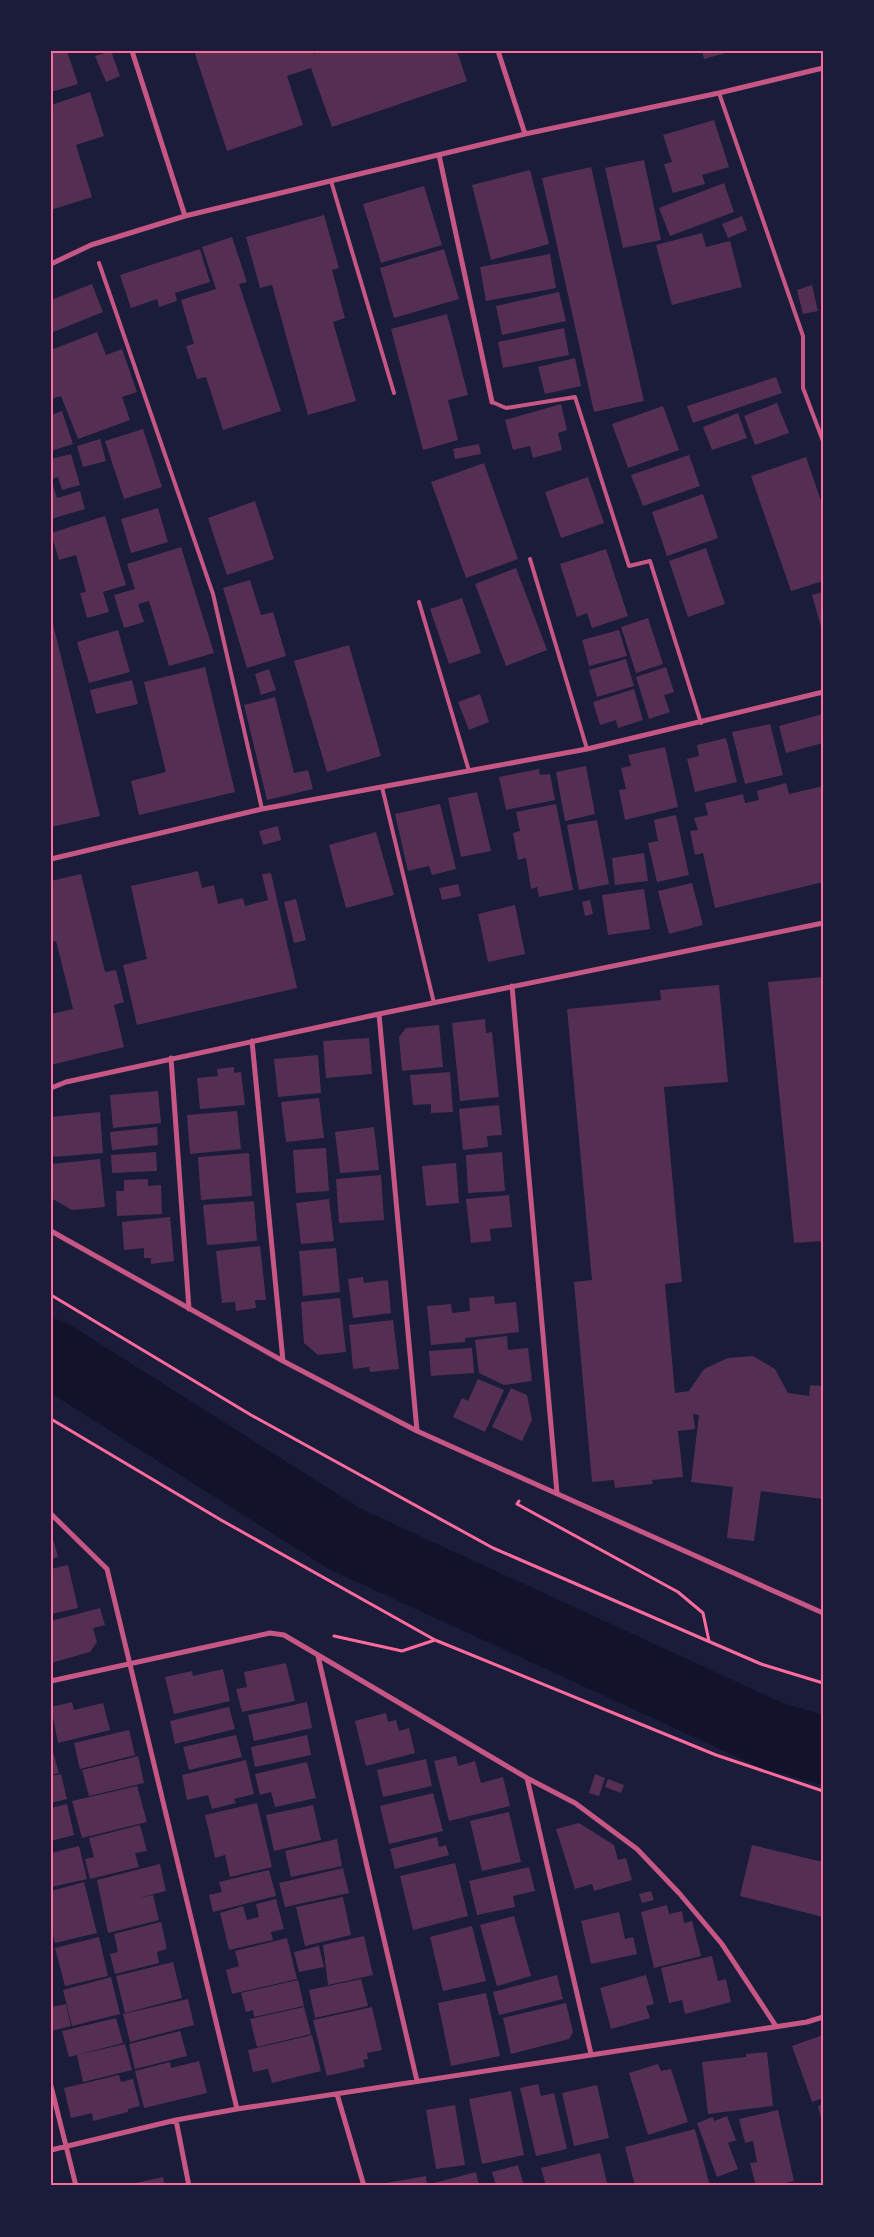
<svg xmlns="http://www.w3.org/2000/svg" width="874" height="2237" viewBox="0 0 874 2237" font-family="Helvetica,sans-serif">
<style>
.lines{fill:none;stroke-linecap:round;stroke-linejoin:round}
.river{stroke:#12122b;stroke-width:68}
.building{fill:#542f53}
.path{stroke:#ff6b9d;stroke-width:3}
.service{stroke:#c65784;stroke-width:4}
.minor{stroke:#c65784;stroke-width:5}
.neatline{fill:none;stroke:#ff6b9d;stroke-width:2}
</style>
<rect width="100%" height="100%" fill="#1b1b3a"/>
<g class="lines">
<path class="river" d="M51 1353 345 1539 773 1736 823 1750"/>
</g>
<path class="building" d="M51 51H67L78 84 51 92Z
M111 51 120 76 106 82 95 56Z
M194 51H313L314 54 320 51H457L467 81 332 127 311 68 287 76 303 125 227 151Z
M702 51H729V52L704 59Z
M90 92 104 136 76 145 92 197 51 210V105Z
M714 120 729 167 702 175 705 184 673 193 664 164 672 162 663 135Z
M644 160 661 240 623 248 605 168Z
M591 167 644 401 594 412 542 178Z
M530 170 549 244 491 260 472 185Z
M724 183 734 212 670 236 659 208Z
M424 186 442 245 381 263 363 204Z
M324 215 339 268 332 270 345 318 333 322 356 401 308 415 272 285 260 288 246 237Z
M742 216 747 230 728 238 722 224Z
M702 233 706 247 730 241 742 287 672 305 656 245Z
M232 237 247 282 239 284 281 411 223 430 206 377 197 379 186 346 194 344 181 300 216 289 202 247Z
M200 249 210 282 175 293 177 301 159 307 157 299 131 308 120 275Z
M444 249 459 299 394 318 380 268Z
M550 254 556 288 486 301 480 267Z
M92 284 103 312 51 333V300Z
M812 285 818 311 803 314 797 290Z
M559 292 566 321 502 335 496 306Z
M447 314 468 395 448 400 458 440 423 450 391 329Z
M564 328 569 355 503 368 498 342Z
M97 332 106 355 122 349 137 392 122 397 130 420 78 439 61 396 51 399V350Z
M575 358 581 386 545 394 538 367Z
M776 377 782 393 693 423 687 406Z
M777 403 789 433 755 445 744 416Z
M561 404 567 430 558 433 562 450 533 458 530 446 513 450 505 420Z
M663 406 679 450 628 468 612 424Z
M62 411 73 444 51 451V415Z
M738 413 747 438 712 450 703 427Z
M143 429 162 487 124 499 105 441Z
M100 439 106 461 83 467 77 446Z
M479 444 481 454 455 459 453 449Z
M71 454 80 485 62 490 58 477 51 479V459Z
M689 455 700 486 643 506 631 475Z
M806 457 823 507V581L791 591 751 476Z
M484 463 518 559 466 578 431 482Z
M588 477 604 523 561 538 545 492Z
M51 479 57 498 80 491 85 509 51 519Z
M703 494 718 538 667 556 652 512Z
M255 501 274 559 227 575 208 518Z
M158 508 168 542 131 553 121 519Z
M105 516 126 585 103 592 109 612 87 618 80 593 86 592 76 555 59 560 51 533Z
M181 547 214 653 169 666 149 601 138 604 144 622 124 628 114 595 135 589 127 564Z
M706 548 725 604 688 617 669 561Z
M606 549 628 616 592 628 587 613 577 617 560 564Z
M516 568 547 650 506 666 475 584Z
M250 580 261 615 273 612 286 656 247 668 223 588Z
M823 592V630H822L812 595Z
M462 598 481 653 449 664 430 609Z
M51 616 100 816 51 827Z
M648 618 663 664 636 673 621 627Z
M118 630 130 672 89 683 77 642Z
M619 630 627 656 589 666 582 640Z
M349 645 381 756 327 772 294 661Z
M626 659 634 686 597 697 589 670Z
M205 667 235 792 139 815 131 781 166 772 144 682Z
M666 667 674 692 664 695 670 712 649 719 636 677Z
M269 669 276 690 261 695 255 674Z
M132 680 138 704 96 714 90 690Z
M634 689 643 720 618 728 616 720 600 725 593 702Z
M480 694 489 722 469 730 458 702Z
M275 697 294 773 308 770 313 789 267 800 244 705Z
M823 714V743L786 753 779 726Z
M770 724 783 775 745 784 732 732Z
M726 738 737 782 695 792 687 759 699 756 697 745Z
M665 747 678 807 625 820 619 790 626 789 621 768 631 766 628 755Z
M586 766 595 814 565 821 556 772Z
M539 769 540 775 550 774 555 800 506 810 499 777Z
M786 783 789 794 823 786V882L715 908 703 853 695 855 690 831 698 830 694 818 708 815 705 803 743 794 745 803 759 800 757 791Z
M477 792 491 851 461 857 448 798Z
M440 804 456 869 432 875 429 866 408 871 395 814Z
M556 804 573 890 539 897 537 887 531 889 526 858 518 860 513 833 520 831 516 812Z
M676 815 689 875 657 882 648 843 658 841 654 820Z
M597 820 609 884 579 890 567 825Z
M278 826 281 840 263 845 259 831Z
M376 832 394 895 346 908 329 845Z
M644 853 648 881 615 885 612 858Z
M198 871 202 888 214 885 218 904 243 898 245 906 268 900 262 874 271 873 297 988 137 1025 123 965 147 959 131 886Z
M81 874 105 972 116 970 124 1002 114 1005 124 1047 51 1065V1014L73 1009 56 941 51 942V881Z
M692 883 703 925 669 934 658 891Z
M458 884 461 896 442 900 439 888Z
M644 889 650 929 608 935 602 895Z
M296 899 306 940 294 943 284 902Z
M590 900 593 914 585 916 582 902Z
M515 905 525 954 488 962 478 914Z
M823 977V1241L794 1243 768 982Z
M719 985 728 1082 664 1087 682 1282 665 1284 675 1393 689 1391 704 1369 728 1358 753 1356 775 1369 788 1393 809 1396 810 1385 823 1386V1499L761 1491 754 1541 727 1538 733 1487 691 1482 699 1415 693 1414 695 1429 678 1431 683 1477 652 1480 653 1484 615 1488 614 1480 592 1482 574 1282 592 1280 567 1009 661 1000 660 990Z
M485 1019 486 1033 492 1032 499 1097 460 1101 452 1023Z
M439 1025 443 1067 402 1071 399 1037 406 1028Z
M369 1038 372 1074 326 1078 323 1041Z
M318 1055 321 1093 278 1097 274 1059Z
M234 1067V1073L241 1072 245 1105 200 1109 197 1078 218 1076 217 1069Z
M450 1072 453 1112 431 1113V1104L413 1105 410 1075Z
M158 1091 161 1123 113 1128 110 1095Z
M319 1098 324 1138 286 1142 281 1102Z
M499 1105 502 1135 487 1136 488 1147 463 1150 459 1109Z
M237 1111 241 1149 190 1154 187 1115Z
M100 1112 103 1153 51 1157V1117Z
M157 1127 158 1145 112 1150 110 1132Z
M374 1127 379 1170 340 1173 335 1132Z
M326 1148 329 1191 296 1193 293 1150Z
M156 1152 157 1171 112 1173 111 1155Z
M502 1152 505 1191 468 1193 466 1155Z
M249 1153 252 1196 201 1200 198 1157Z
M100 1159 105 1207 72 1210 51 1198V1164Z
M456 1163 459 1203 426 1206 422 1166Z
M381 1175 384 1220 339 1223 336 1179Z
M148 1179V1186L161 1185 162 1214 117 1216 116 1191H124V1180Z
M509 1195 512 1227 490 1229 491 1241 471 1243 466 1199Z
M329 1199 334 1241 301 1244 296 1203Z
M254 1201 257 1241 207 1245 203 1205Z
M170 1217 174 1261 151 1264V1258H144V1248L124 1250 122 1222Z
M260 1246 266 1300H255L256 1308 236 1311 235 1302 222 1303 216 1251Z
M336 1248 340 1292 303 1296 299 1251Z
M363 1277 364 1283 388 1280 391 1313 353 1318 348 1279Z
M494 1296 495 1304 516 1302 519 1332 465 1338V1342L431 1345 427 1306 451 1304 452 1313 470 1311 469 1298Z
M340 1298 346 1352 318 1355 304 1343 301 1302Z
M393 1320 399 1369 370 1372 369 1367 353 1369 349 1325Z
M507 1336 508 1350 528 1348 532 1381 504 1385 479 1373 475 1340Z
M472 1348 474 1373 431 1376 429 1351Z
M478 1379 504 1390 485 1432 453 1417 462 1398 468 1401Z
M511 1388 527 1395 532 1420 522 1441 492 1427Z
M51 1540 54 1542 58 1557 51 1559Z
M68 1565 78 1608 51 1614V1569Z
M100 1608 105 1625 93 1628 97 1642 90 1652 51 1663V1621Z
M286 1663 295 1701 242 1712 236 1689 247 1687 244 1672Z
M223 1669 230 1701 174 1714 165 1677 192 1671 193 1676Z
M72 1702 74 1710 103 1703 110 1730 58 1743 51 1707Z
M307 1702 312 1728 254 1741 248 1715Z
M229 1707 235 1729 175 1744 170 1721Z
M386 1713 388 1722 396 1720 399 1731 409 1728 415 1753 366 1766 355 1721Z
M129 1730 135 1755 80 1769 74 1743Z
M236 1735 242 1757 189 1770 183 1747Z
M307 1735 311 1755 255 1767 251 1747Z
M51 1745 59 1773 51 1775Z
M138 1756 144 1783 89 1796 82 1770Z
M456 1756 458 1766 475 1761 481 1783 503 1777 510 1806 449 1821 434 1761Z
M426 1759 432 1786 383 1797 377 1770Z
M246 1760 254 1794 234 1799 236 1803 212 1809 208 1795 187 1800 182 1775Z
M307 1762 316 1798 275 1807 271 1792 260 1795 255 1774Z
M61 1774 67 1799 51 1803V1776Z
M595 1774 605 1778 599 1796 589 1793Z
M608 1779 624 1785 621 1793 605 1787Z
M137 1786 147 1822 82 1838 72 1801Z
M433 1793 443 1831 389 1844 380 1806Z
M257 1803 272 1867 230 1877 225 1855 215 1858 205 1815Z
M67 1804 74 1835 51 1841V1808Z
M313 1805 321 1840 274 1851 266 1815Z
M509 1812 521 1862 482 1871 470 1821Z
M579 1823 614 1845 618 1860 626 1858 632 1880 594 1891 592 1884 575 1889 556 1829Z
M140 1825 147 1851 135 1853 139 1867 90 1879 85 1859 94 1857 89 1838Z
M437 1837 439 1847 446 1845 449 1855 395 1869 390 1849Z
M337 1839 342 1866 291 1877 285 1851Z
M752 1845 823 1862V1917L740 1896Z
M79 1846 87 1879 51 1887V1853Z
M455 1863 468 1916 413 1930 400 1876Z
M160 1864 166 1891 138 1898 153 1895 159 1920 108 1933 97 1880Z
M529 1867 535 1891 513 1896 515 1907 477 1915 469 1881Z
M343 1868 349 1893 285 1907 279 1883Z
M269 1870 276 1896 213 1912 209 1895 222 1892 219 1882Z
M84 1882 97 1933 55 1943 51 1926V1891Z
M651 1891 654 1900 642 1903 639 1894Z
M343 1897 351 1935 305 1946 296 1907Z
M276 1899 284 1929 271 1932 273 1940 229 1950 220 1913 243 1906 247 1920 259 1917 256 1904Z
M667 1905 669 1914 682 1911 684 1923 692 1921 701 1956 654 1968 641 1912Z
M619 1912 625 1939 633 1937 637 1954 591 1964 581 1921Z
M514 1916 531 1976 497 1986 480 1925Z
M161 1922 167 1949 157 1952 159 1963 115 1974 110 1954 118 1952 114 1934Z
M472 1926 486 1981 443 1991 430 1937Z
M364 1936 373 1975 328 1985 323 1945Z
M99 1937 108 1976 65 1986 55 1948Z
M287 1938 297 1979 232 1994 226 1970 239 1966 235 1951Z
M319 1946 324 1967 299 1972 294 1952Z
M712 1956 718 1981 726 1979 731 2002 685 2014 682 2000 669 2003 661 1968Z
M173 1962 182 1998 125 2013 116 1976Z
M557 1975 563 1999 499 2015 493 1992Z
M646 1975 654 2004 646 2006 650 2018 611 2029 600 1988Z
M111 1977 120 2014 72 2026 63 1990Z
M361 1979 368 2006 315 2018 309 1990Z
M298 1980 304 2006 254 2017 253 2010 246 2012 241 1993Z
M486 1993 500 2056 451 2066 438 2003Z
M188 1999 194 2025 130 2042 123 2014Z
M566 2003 573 2032 569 2039 511 2054 503 2018Z
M66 2004 71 2026 51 2031V2007Z
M304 2007 311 2034 257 2047 250 2019Z
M372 2007 382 2050 367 2053 368 2059 363 2060 365 2067 327 2076 313 2020Z
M116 2018 123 2043 69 2057 62 2031Z
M180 2031 187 2056 135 2069 129 2044Z
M312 2035 321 2071 272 2083 268 2069 253 2072 248 2050Z
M823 2035V2098L812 2102 792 2046Z
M125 2044 132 2070 83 2082 77 2055Z
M767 2052 773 2106 708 2114 702 2062 746 2057V2054Z
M199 2061 207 2093 144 2108 135 2071 170 2062 171 2068Z
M658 2064 661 2071 671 2069 688 2122 648 2135 629 2073Z
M119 2075 121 2082 133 2079 140 2106 128 2109V2112L93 2121 92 2113 71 2118 64 2088Z
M538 2084 541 2096 554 2093 567 2149 536 2156 520 2088Z
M597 2085 609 2138 574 2146 562 2093Z
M511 2091 524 2155 482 2164 469 2099Z
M823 2104V2122H822L818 2106Z
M455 2105 465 2165 436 2169 426 2110Z
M778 2110 794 2181 772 2186H756L750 2163 757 2162 753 2141 745 2143 739 2119Z
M727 2116 736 2140 728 2143 738 2169 717 2177 697 2123 713 2117 714 2121Z
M695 2129 710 2186H635L625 2147Z
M600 2153 607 2183 594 2186H546L541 2168Z
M518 2165 524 2186H496L492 2172Z
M476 2172 479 2186H435L434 2183Z
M426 2176 427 2186H386V2183Z
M163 2177 165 2186H127V2185Z"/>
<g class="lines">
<path class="path" d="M51 1295 251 1415 493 1548 761 1664 823 1683
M51 1419 221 1520 435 1640 716 1755 823 1791
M519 1501 517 1504 678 1592 703 1613 709 1641
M334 1636 402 1651 435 1640"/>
<path class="service" d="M719 93 803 336V388L823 441
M331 181 394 393
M99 263 213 594 262 809
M492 402 506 408 575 397 629 566 650 561 701 723
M530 559 587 749
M419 602 469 771
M382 787 434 1003"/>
<path class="minor" d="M132 51 185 216
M498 51 525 134
M439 155 492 402
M51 264 91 245 185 216 525 134 719 93 823 68
M51 859 262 809 587 749 823 692
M512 986 557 1493
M379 1014 417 1431
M252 1041 283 1361
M171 1058 189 1309
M51 1088 66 1082 379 1014 823 923
M51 1231 283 1361 417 1431 823 1613
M51 1514 107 1569 237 2109
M318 1656 417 2081
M51 1681 270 1633 284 1635 527 1778 575 1803 637 1849 679 1893 722 1944 776 2026
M527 1778 591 2054
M51 2086 76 2186
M337 2094 364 2186
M176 2120 189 2186
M51 2150 176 2120 237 2109 807 2022 823 2017"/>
</g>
<rect width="874" height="2237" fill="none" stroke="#1b1b3a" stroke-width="105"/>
<rect x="52" y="52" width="770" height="2132" class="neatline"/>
</svg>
